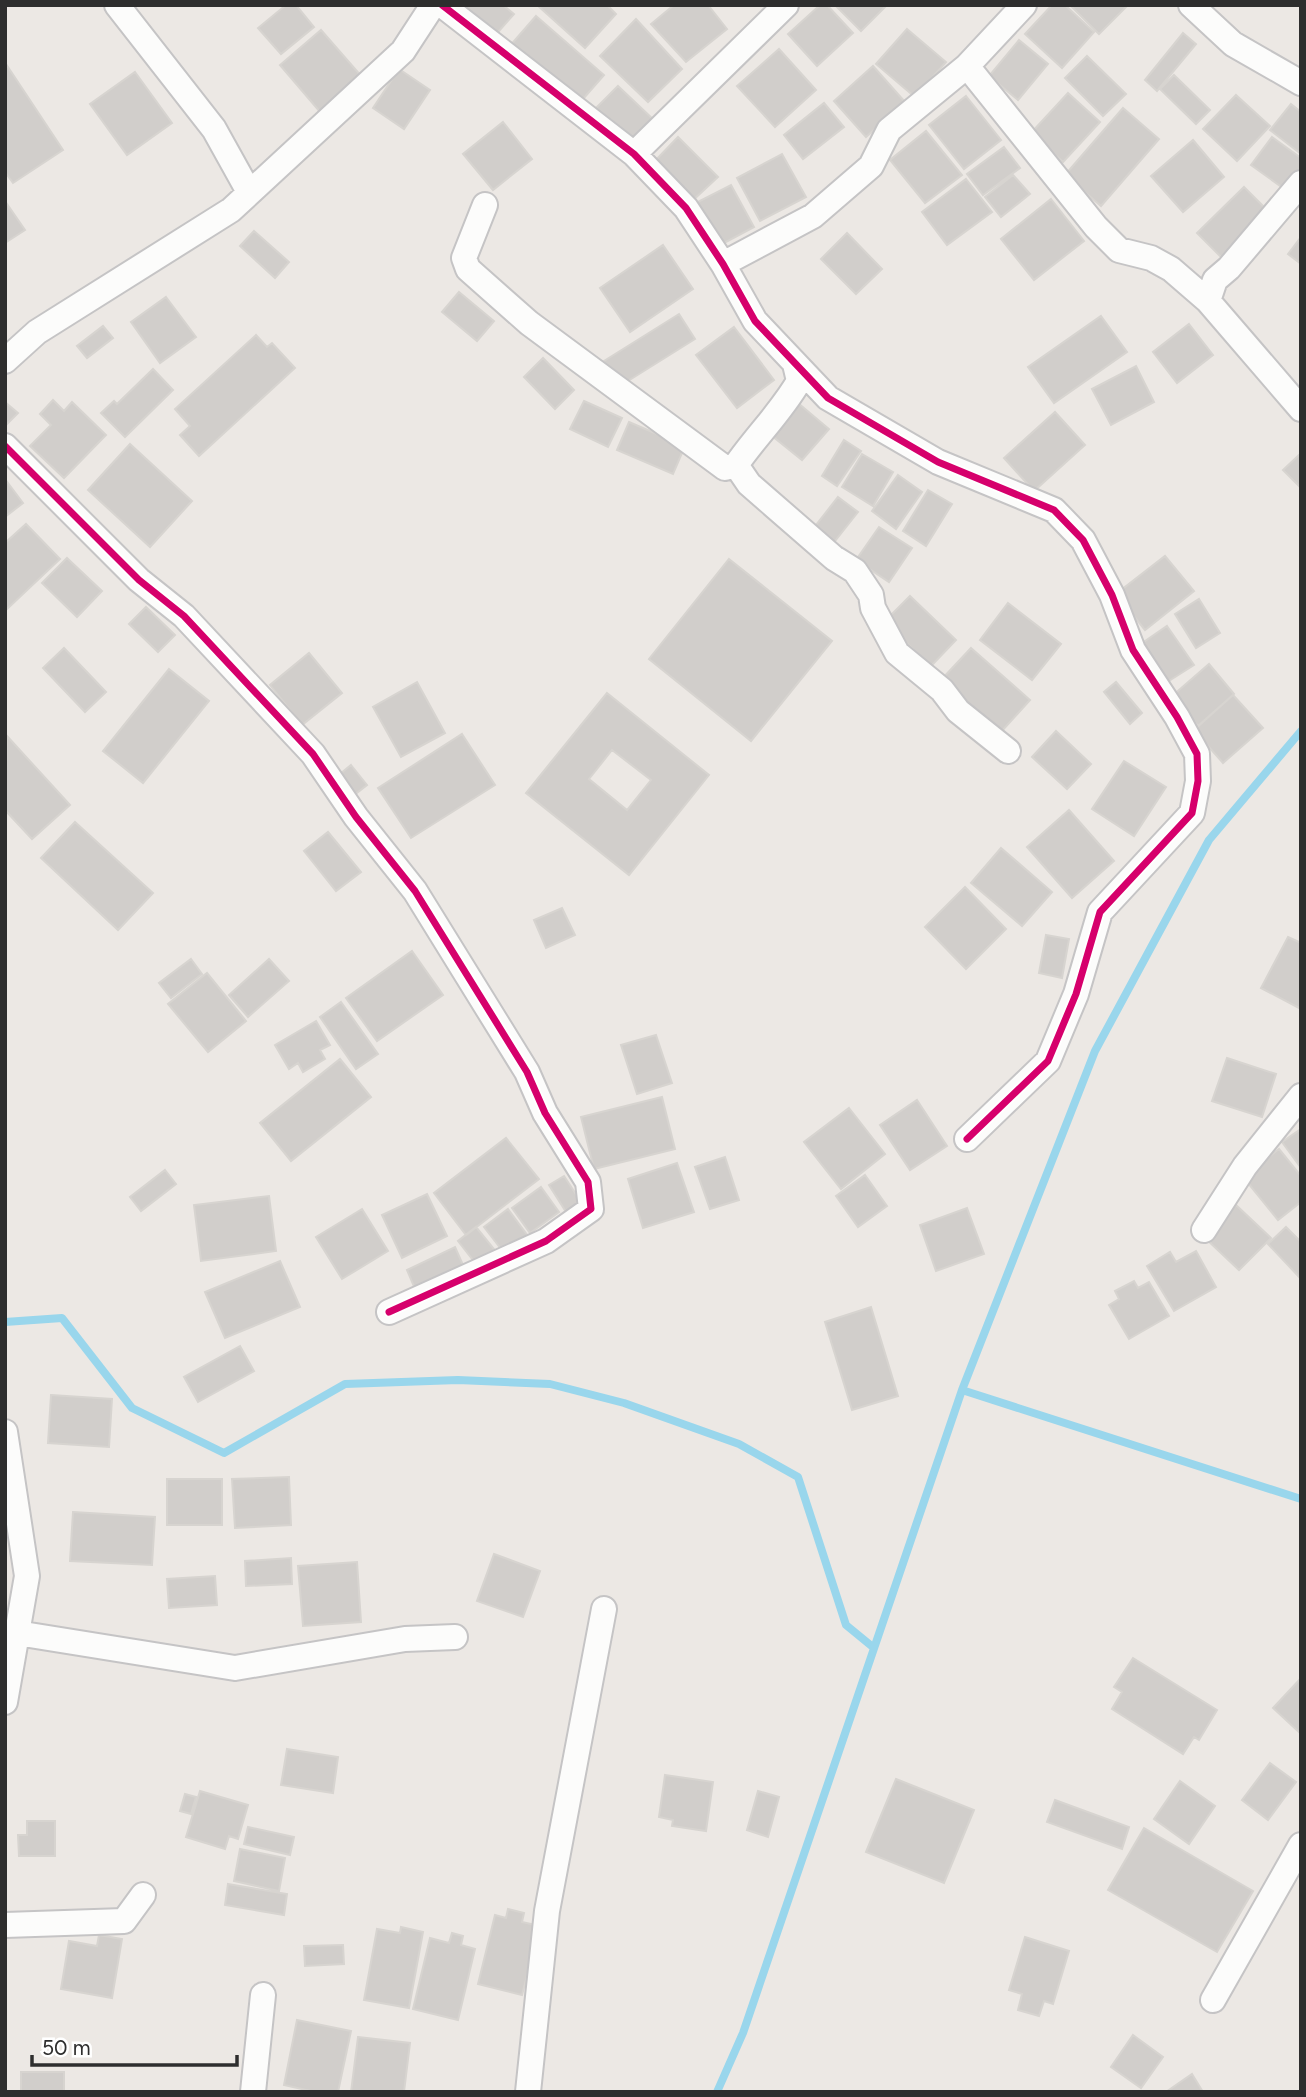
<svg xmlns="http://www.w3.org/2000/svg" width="1306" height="2097" viewBox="0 0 1306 2097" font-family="Figtree,sans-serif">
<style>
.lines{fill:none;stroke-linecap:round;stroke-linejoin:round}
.stream{stroke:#99d6ec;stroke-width:8}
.building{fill:#d1cecb;stroke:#d7d4d0;stroke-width:2;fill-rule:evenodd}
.minor-casing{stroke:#c5c4c5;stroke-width:28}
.minor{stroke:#fcfcfb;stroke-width:24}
.cycleway-casing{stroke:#fff;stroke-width:11}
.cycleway{stroke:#d6006c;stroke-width:7}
</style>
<rect width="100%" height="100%" fill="#ece8e4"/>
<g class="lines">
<path class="stream" d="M5 1322 62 1318 132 1408 224 1453 345 1384 458 1380 550 1384 624 1403 739 1444 798 1477 846 1625 874 1648
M962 1390 1301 1499
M717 2092 743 2033 962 1390 1095 1051 1209 840 1301 731"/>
</g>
<path class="building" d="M286 5H296L314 27 281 54 258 28Z
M458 5H503L514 14 492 39Z
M537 5H607L616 14 585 48Z
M674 5H708L727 29 686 62 651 24Z
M820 5H827L853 33 817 66 788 34Z
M835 5H887L861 31Z
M1052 5H1065L1094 32 1062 68 1025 34Z
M1070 5H1128L1099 34Z
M536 16 604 75 576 107 508 48Z
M636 19 682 69 648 102 600 56Z
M907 29 946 62 915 97 876 64Z
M321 30 362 77 321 113 280 65Z
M1183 33 1196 44 1157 91 1145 80Z
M1019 40 1048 64 1018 100 989 76Z
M779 49 816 90 775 127 737 86Z
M1087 56 1126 94 1103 116 1065 78Z
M6 64 63 150 13 183 5 172Z
M873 66 905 102 866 137 834 101Z
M399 69 430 90 404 129 373 108Z
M135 72 172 123 127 155 90 104Z
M1174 75 1210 110 1196 124 1160 89Z
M618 86 655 121 631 146 593 111Z
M1068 93 1100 122 1063 162 1031 133Z
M1236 95 1270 126 1237 161 1203 129Z
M966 96 1001 140 964 169 929 125Z
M824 103 844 127 803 159 784 135Z
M1291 104 1301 112V154L1270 130Z
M1123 108 1159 139 1101 206 1065 175Z
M503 122 532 159 493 190 463 154Z
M926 131 962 175 925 203 890 160Z
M678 137 718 177 691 202 652 164Z
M1272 137 1301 158V188L1294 196 1251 165Z
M1193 140 1224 177 1183 212 1151 176Z
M1004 147 1020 168 983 195 967 174Z
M782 154 806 197 760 221 737 178Z
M1013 175 1030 194 1001 217 985 197Z
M966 179 992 212 947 245 922 212Z
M731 185 754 227 713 249 690 206Z
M1244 187 1274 217 1227 263 1197 233Z
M1051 199 1084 241 1034 280 1001 239Z
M5 201 25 230 5 243Z
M254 231 289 262 275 278 240 246Z
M847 233 882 269 856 294 821 259Z
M1301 237V264L1288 254Z
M663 245 693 289 630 332 600 288Z
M459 292 494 321 477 341 442 312Z
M166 297 196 337 160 363 131 322Z
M679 314 695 339 620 386 604 361Z
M1101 316 1127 352 1054 403 1028 367Z
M1189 324 1213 355 1177 383 1153 352Z
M103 326 113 338 87 358 77 346Z
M734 327 774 380 737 408 696 355Z
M256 335 267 347 272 343 295 368 199 456 180 435 190 426 175 409Z
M543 358 574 390 555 409 524 377Z
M1136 366 1154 402 1111 425 1092 389Z
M153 369 173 390 125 437 101 413 114 401 117 404Z
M53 400 64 411 72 402 106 435 64 478 30 446 51 425 40 414Z
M584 401 622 418 608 447 570 429Z
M5 402 18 413 5 426Z
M798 403 829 429 802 460 771 435Z
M1055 412 1085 445 1034 491 1004 458Z
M629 422 685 446 673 474 617 450Z
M844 440 861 451 837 486 822 476Z
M130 444 192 501 150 547 88 490Z
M1301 453V488L1283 470Z
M862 454 893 472 873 506 842 487Z
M898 475 922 492 896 529 872 511Z
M5 479 23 503 5 517Z
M928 490 952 504 926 546 903 531Z
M838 497 858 512 831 546 812 530Z
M26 524 60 559 5 611V543Z
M879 527 912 548 889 582 856 560Z
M1165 556 1194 591 1145 630 1116 594Z
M67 558 102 591 77 617 42 583Z
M729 559 832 641 751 741 649 659Z
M910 596 956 640 931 666 884 622Z
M1199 599 1220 633 1196 648 1175 614Z
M1008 603 1061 644 1032 680 980 640Z
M146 607 175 635 158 652 129 624Z
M1167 626 1194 665 1161 686 1135 648Z
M64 648 106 692 85 712 43 668Z
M971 648 1030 700 1000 733 941 680Z
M309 653 342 693 302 725 270 685Z
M1209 664 1234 694 1198 726 1172 696Z
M169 669 209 701 143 783 103 751Z
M417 682 445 733 401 757 373 707Z
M1116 682 1142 713 1130 724 1104 692Z
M607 693 709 775 629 875 526 793ZM612 750 651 780 627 810 589 779Z
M1233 695 1263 728 1223 763 1194 730Z
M1056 731 1091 764 1067 789 1032 757Z
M462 734 495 785 411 838 378 788Z
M7 736 70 805 32 839 5 810Z
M1124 761 1166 787 1134 836 1092 809Z
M351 765 367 785 352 797 335 778Z
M1069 810 1114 861 1072 898 1027 847Z
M75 822 153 893 118 930 41 858Z
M328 832 361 872 336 891 304 851Z
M1001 848 1052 892 1022 926 971 883Z
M965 887 1006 929 966 969 925 927Z
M562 908 575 935 546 948 534 920Z
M1046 935 1069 939 1062 978 1039 973Z
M1288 937 1301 943V1009L1261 988Z
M412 951 443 995 377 1041 346 998Z
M191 959 202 974 171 998 159 983Z
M269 959 289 981 248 1017 229 995Z
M207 973 246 1021 208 1052 168 1004Z
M341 1002 378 1054 356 1069 320 1017Z
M316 1021 330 1045 320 1050 325 1059 303 1072 298 1063 289 1069 275 1045Z
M656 1035 672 1083 637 1094 621 1045Z
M1227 1058 1276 1074 1262 1117 1212 1101Z
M340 1059 371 1097 291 1161 260 1123Z
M662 1097 675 1149 594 1169 581 1117Z
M917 1100 947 1146 910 1170 880 1125Z
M849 1108 885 1154 841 1189 804 1142Z
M1301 1129V1168L1282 1142Z
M506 1138 539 1179 466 1235 434 1193Z
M1279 1149 1301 1176V1202L1278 1220 1243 1177Z
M725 1157 739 1200 710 1209 695 1167Z
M677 1163 694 1212 643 1228 628 1179Z
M165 1170 176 1184 141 1211 130 1197Z
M865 1175 887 1206 858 1227 836 1196Z
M564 1176 583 1205 568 1215 549 1185Z
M541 1187 559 1212 530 1233 512 1208Z
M427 1194 447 1236 402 1258 382 1215Z
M269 1196 276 1251 201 1261 194 1205Z
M1236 1205 1271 1238 1239 1270 1205 1238Z
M967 1208 984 1254 936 1271 920 1225Z
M362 1209 388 1251 342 1279 316 1237Z
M508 1209 528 1236 505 1254 484 1227Z
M476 1227 498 1254 480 1269 458 1241Z
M1286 1227 1301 1242V1279L1268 1244Z
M455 1247 467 1274 418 1296 407 1270Z
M1196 1251 1216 1287 1174 1311 1147 1266 1170 1252 1176 1262Z
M280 1261 300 1307 225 1338 205 1292Z
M1134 1281 1138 1288 1149 1282 1169 1316 1129 1339 1109 1305 1119 1299 1115 1291Z
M871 1307 898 1396 852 1410 825 1322Z
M240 1346 254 1371 198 1402 184 1377Z
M51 1395 112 1399 109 1447 48 1443Z
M289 1477 291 1525 235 1528 232 1479Z
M167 1479H222V1525H167Z
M73 1512 155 1517 152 1565 70 1561Z
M494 1554 540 1571 523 1617 477 1601Z
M291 1558 292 1584 246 1586 245 1561Z
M357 1562 361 1622 303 1626 298 1566Z
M215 1576 217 1605 169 1608 167 1579Z
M1133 1658 1217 1710 1199 1740 1194 1737 1183 1754 1112 1709 1122 1692 1114 1687Z
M1301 1678V1734L1273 1708Z
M287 1749 338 1757 333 1793 281 1785Z
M1270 1763 1296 1782 1268 1820 1242 1800Z
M665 1775 713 1782 706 1831 672 1826 673 1820 659 1817Z
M896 1779 974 1810 944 1883 866 1852Z
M1180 1781 1215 1806 1189 1844 1154 1819Z
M200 1791 248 1805 238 1839 229 1836 225 1849 186 1837Z
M758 1791 779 1797 768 1837 747 1830Z
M185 1794 196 1797 191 1814 180 1811Z
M1055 1800 1129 1827 1122 1849 1047 1822Z
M27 1821H55V1856H19L18 1835H27Z
M248 1827 294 1837 290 1855 244 1844Z
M1144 1828 1253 1891 1217 1952 1108 1890Z
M240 1849 285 1858 279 1891 234 1881Z
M228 1884 287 1894 284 1915 225 1905Z
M508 1909 524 1913 522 1922 540 1926 522 1995 478 1984 495 1915 506 1918Z
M401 1927 423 1932 409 2008 364 2000 377 1929 400 1933Z
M452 1933 463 1936 461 1945 475 1949 458 2020 413 2009 430 1938 449 1943Z
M99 1935 122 1939 112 1998 61 1989 69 1941 97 1946Z
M1025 1937 1069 1951 1053 2004 1044 2001 1039 2016 1018 2010 1022 1994 1009 1990Z
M343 1945 344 1964 305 1966 304 1946Z
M297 2020 351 2031 338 2092H315L284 2085Z
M1133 2035 1163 2057 1141 2088 1111 2067Z
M358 2037 410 2043 404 2092H351Z
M21 2072H64V2092H21Z
M1192 2074 1203 2092H1166Z"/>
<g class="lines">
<g class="minor-casing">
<path id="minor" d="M117 5 214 129 249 192
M442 5 634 154 686 208 723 264 755 321 828 398 938 462 1054 510 1083 540 1112 595 1133 650 1177 717 1197 754 1198 781 1192 813 1100 912 1076 994 1048 1061 967 1139
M1191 5 1233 44 1301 83
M967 66 1096 227 1119 250 1151 258 1171 269 1208 301
M634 154 786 5
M1301 183 1229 268 1215 280 1208 301 1301 409
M485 205 464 258 468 269 529 323 725 468 736 465C756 436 782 411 799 381L795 364
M723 264 813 216 871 166 889 130 967 66 1024 5
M5 361 37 332 231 210 403 51 433 5
M5 446 139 580 184 616 313 754 356 817 415 891 527 1072 545 1113 588 1182 591 1209 546 1241 389 1312
M736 465 749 484 834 558 855 571 871 595 873 608 897 653 942 690 958 711 1008 751
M1204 1230 1245 1166 1301 1096
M5 1432 27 1576 5 1702
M17 1633 235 1668 405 1639 455 1637
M5 1925 124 1921 143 1895
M1213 2000 1301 1845
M253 2092 263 1995
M528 2092 547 1911 604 1609"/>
</g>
<use href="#minor" class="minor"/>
<g class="cycleway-casing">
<path id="cycleway" d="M442 5 634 154 686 208 723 264 755 321 828 398 938 462 1054 510 1083 540 1112 595 1133 650 1177 717 1197 754 1198 781 1192 813 1100 912 1076 994 1048 1061 967 1139
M5 446 139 580 184 616 313 754 356 817 415 891 527 1072 545 1113 588 1182 591 1209 546 1241 389 1312"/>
</g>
<use href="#cycleway" class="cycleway"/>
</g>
<rect width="1306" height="2097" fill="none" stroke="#2e2e2e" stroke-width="14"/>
<path d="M32 2055v10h205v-10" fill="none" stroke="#2e2e2e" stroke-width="3.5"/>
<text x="42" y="2055" font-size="21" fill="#2e2e2e" stroke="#ffffff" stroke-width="5" paint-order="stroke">50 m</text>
</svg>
